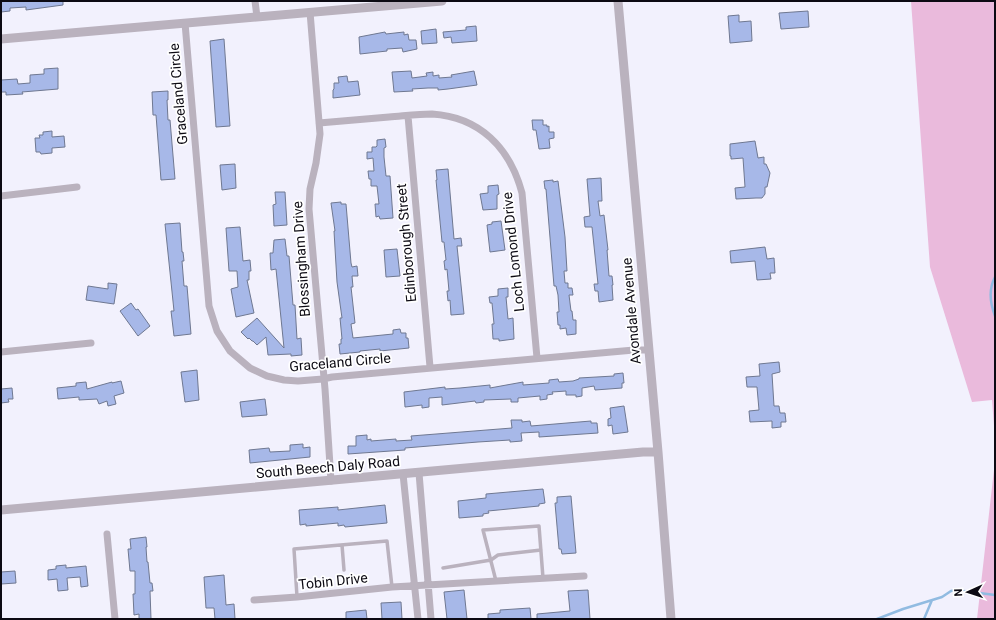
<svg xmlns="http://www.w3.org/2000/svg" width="996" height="620" viewBox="0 0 996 620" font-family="Roboto,sans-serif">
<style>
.green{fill:#eabadc}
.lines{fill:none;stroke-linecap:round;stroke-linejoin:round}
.stream{stroke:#91bbe1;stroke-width:2.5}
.building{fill:#a7b8e8;stroke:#6f7891}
.service{stroke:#bab2be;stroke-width:3.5}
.minor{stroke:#bab2be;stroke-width:7}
.tertiary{stroke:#bab2be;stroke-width:9}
.labels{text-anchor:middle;stroke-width:3.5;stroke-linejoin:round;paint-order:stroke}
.street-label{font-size:14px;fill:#0c0a13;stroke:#fff}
</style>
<rect width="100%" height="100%" fill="#f2f1fd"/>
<path class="green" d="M911 1H995V439L992 400 972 402 930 267Z
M995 461V619H977Z"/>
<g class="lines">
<path class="stream" d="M995 277C988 290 990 303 995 316
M877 619 903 609 942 597 951 591 956 590 995 595
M924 619 932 600"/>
</g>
<path class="building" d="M1 1H63V5L26 10V7L10 8V11L1 12Z
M808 11 809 27 781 29 779 13Z
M739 15V22L751 21 752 41 730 43 728 16Z
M476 26 477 41 452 43 451 37 444 38 443 32 466 30V27Z
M436 29 437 43 422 44 421 31Z
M385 32 386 34 404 32V35L408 34 409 40H416L417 49 403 52 402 48 387 49V51L360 54 359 37Z
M224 39 230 126 216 127 210 41Z
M58 68V89L22 92 23 94 6 95V92H1V80L17 79 18 84 30 83V75L44 74V69Z
M411 71 412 78 427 76 426 73 433 72V76L439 75V78L452 77 451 75 474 71 477 85 448 89 438 90V88H428L412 89 413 91 394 92 392 72Z
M347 76 348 82 358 81 360 95 333 98V90L334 89V83H339L338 77Z
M168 91V100H167L168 120H170L175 179 161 180 156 115H153L152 92Z
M532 120H543V125H547V127L549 126V132H554V138L549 139 550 148 539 149 536 130H533Z
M52 131V137L64 136 65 147 52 148V153L41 154 40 152H36L35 138H40L39 135H43V132Z
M385 139 386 147 384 148V157L386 176H390L393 218 380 219 379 216 376 217 375 204H379L377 186H371V179H369L368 171H374L373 158 367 159V152H372V147H376L377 146V140Z
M755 141 758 158 764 157V164H766L770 173 767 187H765V194L762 198H756L736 199 735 188 745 187 743 158 731 159V156H730V144Z
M235 164 236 188 222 190 220 165Z
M448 169 454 239 461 238 462 246H457L464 314 451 315 450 300 448 301 447 291H449L447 269 445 270 444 261 446 260 444 242H442L436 180H437L436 170Z
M601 178 602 201H598L600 216 604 215 608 250H607L609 276H612L613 285H612L613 300 599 302 598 291H595L594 284H598L592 227H585L584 217 590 216 587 179Z
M553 180V182L558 181 565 237 567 271H564L565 283H568V288H572L573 295H569L571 311H572L573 320H576V334L567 335 566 328 560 329V325H558L557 312H559L558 295 556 286H554L546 189H545L544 181Z
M498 185 499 194 497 195V209L483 210 480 194 488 193V186Z
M275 192H285L287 225 274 226 273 205 276 204Z
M341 202V204H346L351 263 352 267 357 266 358 276H352L353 287H351L355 323 351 324 353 338 393 334V330L400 329 401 333H406V338H408L409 348 380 351V349L360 351V352L340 354 339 344H341V339H342L340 318H342L337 282 334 231H335L331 203Z
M501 221 505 250 490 252 487 225 492 224V222Z
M180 223 182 252H183L184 261H182L184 286H187L191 334 174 336 171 311H174L165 224Z
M240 227 243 261 250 260 251 271H249V280H247L254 313 236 317 231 289 238 287 237 271H229L226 228Z
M285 239 287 256H289L293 305H295L297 339 301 338 302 355 291 356V354L268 355 266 337 257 345 253 341H252L249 338 248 339 241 332 257 318 284 348 276 269 271 270 270 253H273L274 240Z
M765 247 767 259 774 258 775 273H770L771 279 757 280 755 261 731 263 730 251Z
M397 249 400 276 386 277 384 250Z
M108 283 117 284 114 304 86 300 88 286 108 289Z
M508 288V297H506L508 319 513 318 514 339 499 341V339H493L492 324H494L492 303H490L489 297 498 296V289Z
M131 303 136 310 138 309 150 326 138 336 120 311Z
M779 362 780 372 772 374 774 406H779L780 413H785L786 422H781V427L772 428V421L750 422 749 411 759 410 757 387H747L746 377 760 376 759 364Z
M197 370 199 400 185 402 181 372Z
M623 373 624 383H622V388L595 390 594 386 582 388V396L576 397V395H566V391L552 392 553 394 547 395V399L540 400V396L518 398V402H511V399L484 400V402L476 403 475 401 442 405V397L429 398V407L422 408V405L405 407 404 392 445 387V389L460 388 490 385V388L523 382V385L549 383V380L558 379 559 382 573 381 579 379V378L614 376V374Z
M121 381 124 393 114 396 116 404 108 406 107 401 99 404 97 399 79 400V397L58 399 57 388 76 386V383L86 382 87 389 112 382V383Z
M12 388 13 399H8L9 402 1 403V389Z
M265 399 267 415 242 417 240 402Z
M624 406 628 432 613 434 612 425 608 426V419L611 418 610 408Z
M511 420H522V422L530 421 531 426 591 421V423H597L598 433 539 437V432L521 433 522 441 510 442V440L478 442 405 448V450L348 454V446H356V436L367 435V440L371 439V441L396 439V441L412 440 411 436 512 428Z
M303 444V448L310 447V457L250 463 249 450 269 448 270 452 290 451V445Z
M543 489 545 503 539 504V506L488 511 489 513 483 514V516L459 518 458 501 486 498V494Z
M571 496 576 553 562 554 561 549H559L555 503H557V497Z
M385 505 387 523 345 527 344 525 338 526V523L306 526V524L300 525 299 510 338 507V510Z
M146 537 147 547H146L147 562H148L150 583H152L153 591H150L151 619H139V614L134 615 133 594H135V571H130L128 549H131L130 539Z
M66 565V568L86 566 88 586 81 587 80 577 67 578 68 590 58 591 57 579 48 580V570L56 569V566Z
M15 571 16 583 1 584V572Z
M224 575 226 605 234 604 235 619H215L214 608H206L204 577Z
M464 590 467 619H447L444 592Z
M588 590 590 619H537V614L570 611 568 591Z
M401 602 402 619H382L381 603Z
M530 608 531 619H488V614L500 613V610Z
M366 610 367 619H346V612Z"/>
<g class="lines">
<path class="service" d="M342 545 344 570
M443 568 491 560 498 555 541 550
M496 581 483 530 539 526 543 578
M297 597 294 549 387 541 392 587"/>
<path class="minor" d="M255 1 257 17
M310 12 320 134 316 163 310 189 309 209 325 389 331 481
M185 23 209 306 217 331 230 351 250 368 267 376 284 380 298 381 323 379 332 377 634 350H649
M408 116 430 367
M319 123C342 121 366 119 389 117 403 116 418 114 432 114 480 117 510 148 522 193L537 358
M1 196 77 187
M1 352 91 343
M419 473 431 619
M403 474 418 619
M107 534 115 619
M254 600 297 597 392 587 584 576"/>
<path class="tertiary" d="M618 1 658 452 671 619
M1 39 442 1
M1 510 643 452H658"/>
</g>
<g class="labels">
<g class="street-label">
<text transform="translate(178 94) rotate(-95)" y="5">Graceland Circle</text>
<text transform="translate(406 243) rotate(-95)" y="5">Edinborough Street</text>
<text transform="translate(513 252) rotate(-96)" y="5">Loch Lomond Drive</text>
<text transform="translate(301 259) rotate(-94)" y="5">Blossingham Drive</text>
<text transform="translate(631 311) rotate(-95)" y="5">Avondale Avenue</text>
<text transform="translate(340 362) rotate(-5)" y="5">Graceland Circle</text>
<text transform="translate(328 467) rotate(-5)" y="5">South Beech Daly Road</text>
<text transform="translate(333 581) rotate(-6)" y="5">Tobin Drive</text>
</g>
</g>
<rect width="996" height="620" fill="none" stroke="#0c0a13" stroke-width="4"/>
<g transform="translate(968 592) rotate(267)" stroke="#ffffff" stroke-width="3" paint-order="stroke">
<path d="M0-3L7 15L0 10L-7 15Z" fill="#0c0a13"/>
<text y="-6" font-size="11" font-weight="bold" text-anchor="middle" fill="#0c0a13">N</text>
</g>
</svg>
